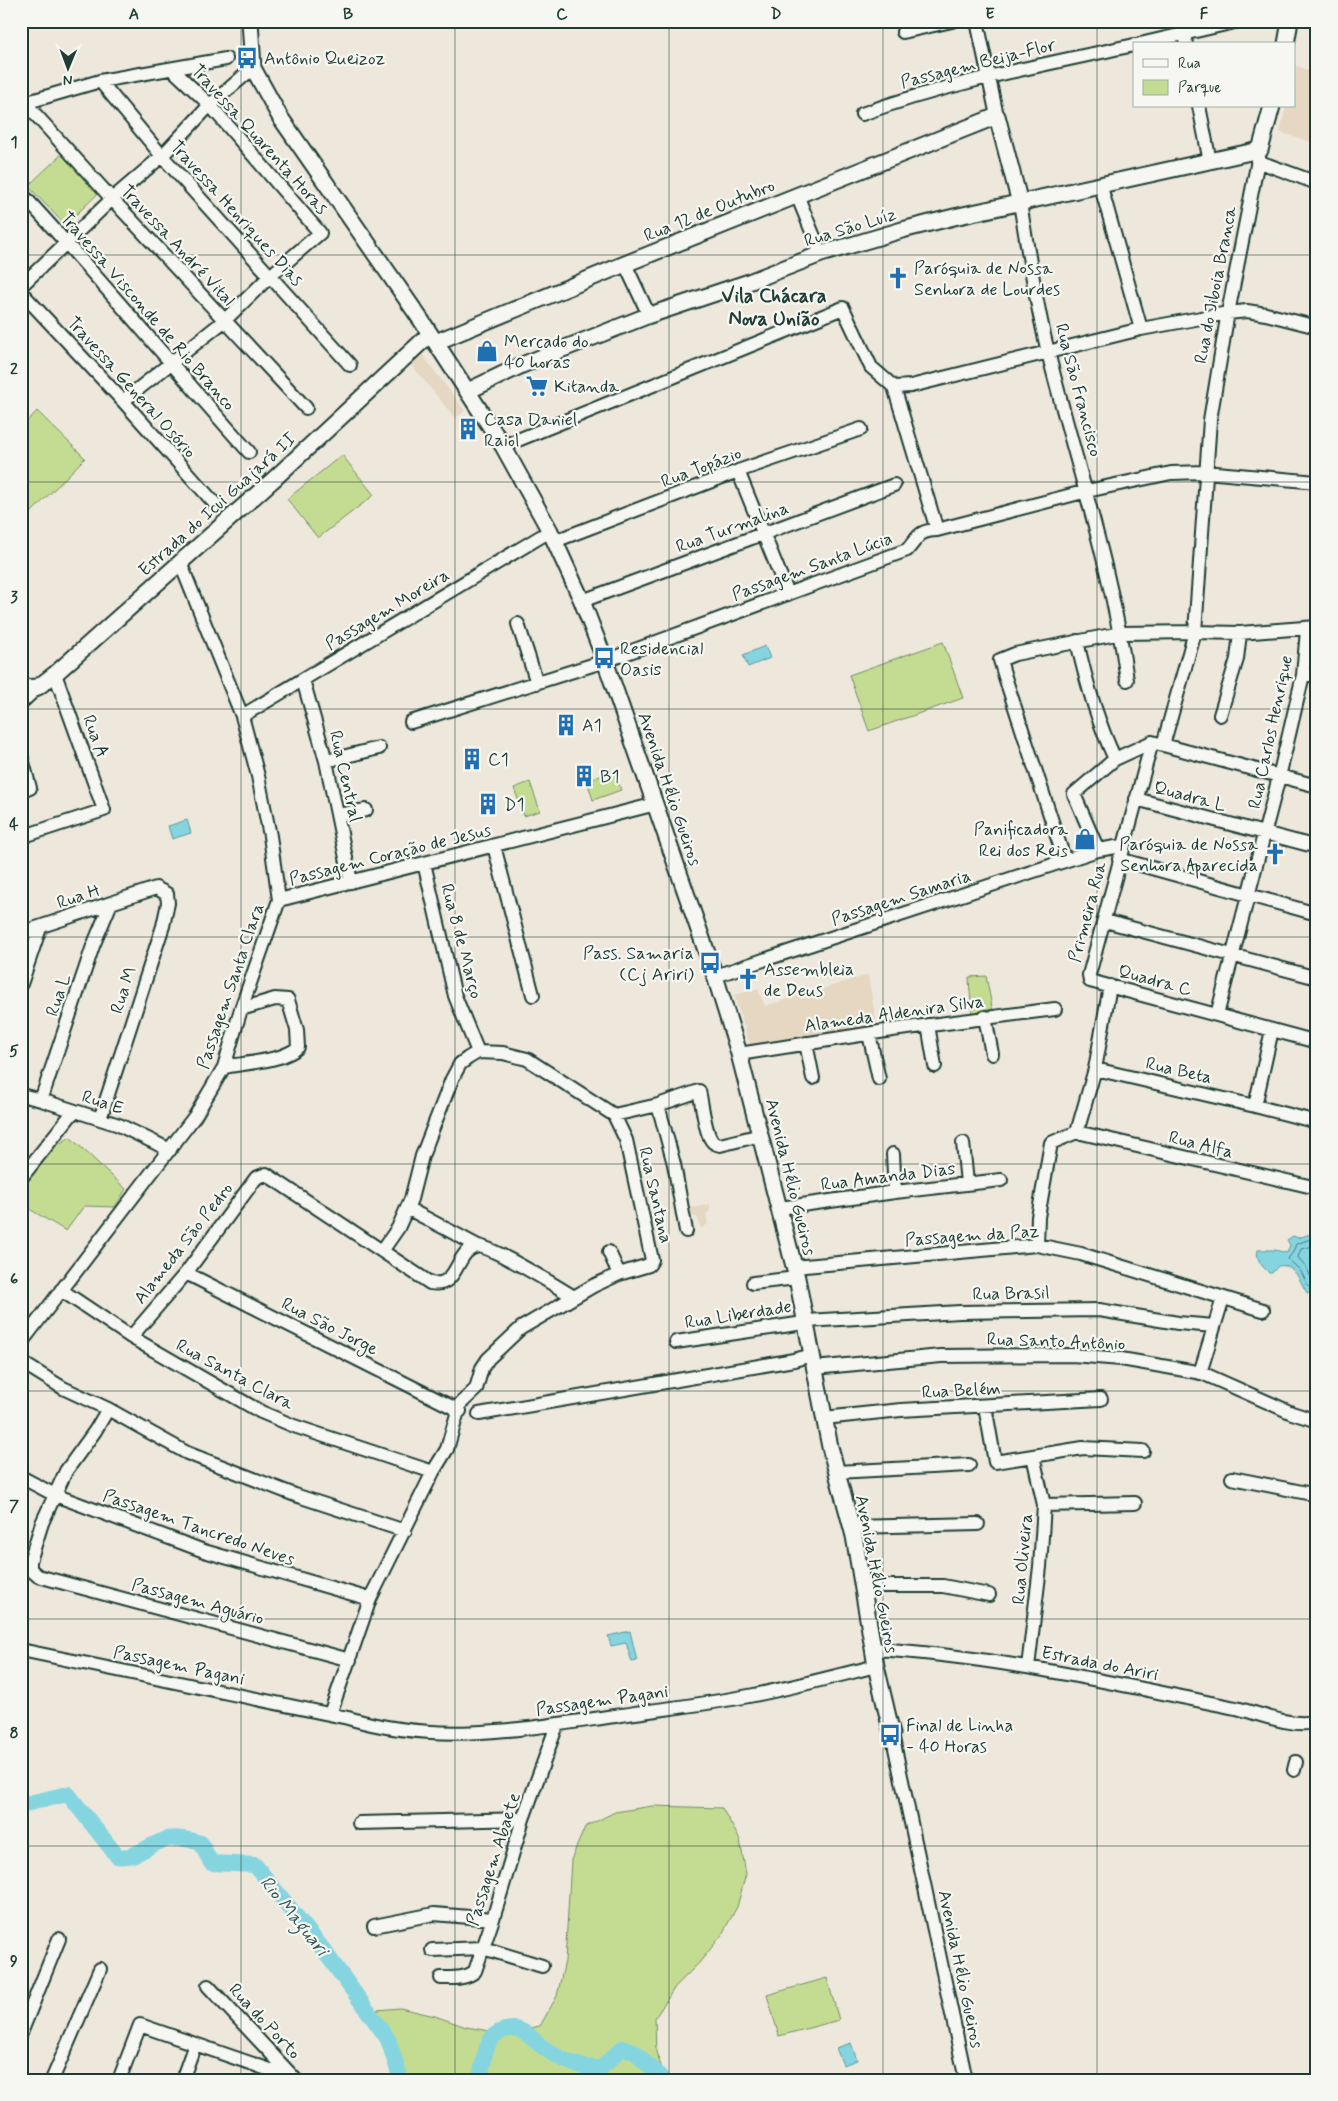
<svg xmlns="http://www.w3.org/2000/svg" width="1338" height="2101" viewBox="0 0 1338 2101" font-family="Mynerve,sans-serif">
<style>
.built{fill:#e5d7c1}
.green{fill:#c4dc92;stroke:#728c63}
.water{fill:#85d5e0;stroke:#5c989b}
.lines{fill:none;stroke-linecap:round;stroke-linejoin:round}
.shore{stroke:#487a79;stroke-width:1}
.river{stroke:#85d5e0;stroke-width:16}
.minor-casing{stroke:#1f3d34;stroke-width:16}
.major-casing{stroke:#1f3d34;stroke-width:19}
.minor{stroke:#f6f6f2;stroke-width:12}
.major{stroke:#f6f6f2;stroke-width:15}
.grid{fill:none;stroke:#1f3d34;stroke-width:1;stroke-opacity:0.55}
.labels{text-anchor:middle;stroke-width:4.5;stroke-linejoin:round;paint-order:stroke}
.poi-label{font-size:18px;fill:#1f3d34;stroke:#f6f6f2;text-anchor:start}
.street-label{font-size:18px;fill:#1f3d34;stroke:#f6f6f2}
.water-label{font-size:19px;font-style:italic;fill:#335b56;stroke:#f6f6f2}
.quarter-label{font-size:20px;font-weight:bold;fill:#1f3d34;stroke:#f6f6f2}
.neatline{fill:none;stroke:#1f3d34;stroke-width:2}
.grid-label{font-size:16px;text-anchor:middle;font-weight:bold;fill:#1f3d34}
</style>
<rect width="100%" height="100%" fill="#eee8dc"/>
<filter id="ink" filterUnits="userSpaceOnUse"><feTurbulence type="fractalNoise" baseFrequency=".02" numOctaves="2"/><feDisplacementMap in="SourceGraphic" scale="10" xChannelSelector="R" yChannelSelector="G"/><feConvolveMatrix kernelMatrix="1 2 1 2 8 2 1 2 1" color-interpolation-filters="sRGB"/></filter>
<g filter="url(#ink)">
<path class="built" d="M1296 66 1317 73V144L1280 132 1286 106H1294Z
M421 353 465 411 455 418 410 363Z
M868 975 877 1027 751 1049 734 995 758 989 765 1006Z
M710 1204V1211L706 1214 708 1224 701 1228 697 1217 688 1215 686 1209Z"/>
<path class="green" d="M66 150 103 189 65 225 28 186Z
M37 411 85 458 21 523V428Z
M342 455 374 495 318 538 287 499Z
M943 642 963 698 869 731 849 675Z
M614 771 621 790 593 800 587 781Z
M530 782 540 811 524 816 514 788Z
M986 976 993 1012 972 1015C972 1002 969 990 969 977Z
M70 1137 126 1189 115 1207 84 1206 66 1231 21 1204V1188L54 1147Z
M652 1806 722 1808 740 1840 746 1874 737 1907 721 1936 699 1963 675 1987 655 2018 656 2052 666 2080H399L372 2023 377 2010 400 2008 435 2016 466 2027 502 2033 540 2026 557 1996 565 1961 571 1860 585 1827 615 1812Z
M827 1978 839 2020 779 2036 767 1995Z"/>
<path class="water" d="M765 646 770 658 748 667 743 655Z
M187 820 191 833 172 839 168 826Z
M1317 1232V1250L1314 1251 1317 1253V1293H1307C1299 1280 1295 1263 1278 1266L1272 1273H1269C1263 1267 1255 1259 1258 1250H1275L1287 1253 1290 1245 1287 1240 1293 1236 1298 1238Z
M630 1631 637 1661 632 1662 626 1643 611 1646 608 1636Z
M851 2043 857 2060 843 2065 836 2048Z"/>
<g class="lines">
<path class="shore" d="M1317 1237 1296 1244 1293 1252 1288 1259 1300 1270 1309 1287 1317 1288
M1317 1245 1301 1249 1298 1257 1306 1267 1313 1281 1317 1282"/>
<path class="river" d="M21 1805 68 1794 117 1856C135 1859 145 1847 162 1841 173 1836 190 1839 201 1843L211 1863 255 1865 322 1948 388 2039 401 2080
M479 2080C483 2068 484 2049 491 2039 497 2031 510 2027 519 2030 529 2033 536 2043 544 2048 561 2060 581 2069 601 2068L622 2048C642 2052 636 2056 648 2065 654 2071 658 2072 662 2080"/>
<g class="minor-casing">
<path id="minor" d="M977 21 997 116
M1181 21 1186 44
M903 32 952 21
M1140 44 1239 21
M100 81 162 156 350 365
M21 104 100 81 226 59
M26 104 112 199 306 408
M1199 106 1210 162
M862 114C950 82 1043 65 1134 45
M1257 161 1317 183
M1101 187 1141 329
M21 193C99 277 172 366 249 452
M797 195 821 254
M1020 203C1028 251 1036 304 1048 352 1075 461 1112 568 1127 680
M625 264 649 315
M21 286 112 199 162 156 210 105 253 68
M21 292 123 401 217 506
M894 387 911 386 1141 329 1228 313 1247 311 1266 314 1317 327
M123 401 224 321 269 277 320 233 210 105 173 70
M503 446 843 308 871 367 894 387 937 530
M738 471 788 594
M555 541 738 471 861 429
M582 601 894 485
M518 624 537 683
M1077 641C1086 682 1097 721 1115 759
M1303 675H1317
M303 680 326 761 351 882
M21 703 38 687
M1220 715 1237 659 1240 633
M242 716 550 531
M411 722 605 661 907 550C919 537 917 531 937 530L1087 491 1171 473 1205 472 1317 482
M1152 742 1089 975 1090 981 1317 1042
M1163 745 1195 632 1210 420 1227 318 1260 150
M21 755 30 788
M326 761 379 748
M1136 799 1317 847
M338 815 366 810
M21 837 104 810 55 674
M494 846 533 995
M1098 850 1074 794 1115 759 1152 742 1317 786
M1119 859 1317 914
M1065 861 1005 677 1000 660 1015 654 1121 633 1195 632 1240 633 1317 627
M424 863 455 996 478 1052
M279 900 656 804
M1105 921 1317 978
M21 933 156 888 167 894 168 903 163 926 100 1119
M715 976 1098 850 1122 846
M21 984 40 928
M1217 1015 1279 777 1303 675 1307 630
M985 1017 992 1054
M928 1025 935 1066
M869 1034 879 1079
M806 1043 813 1078
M739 1054 892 1030 1055 1009
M224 1067C244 1063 285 1061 298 1047L297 1030 288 1000 275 999 241 1009
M1095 1069 1255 1106 1317 1122
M21 1095 41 1100 119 1125 170 1150
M41 1100 93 946 111 903
M658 1105 674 1164 686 1231
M1255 1106 1272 1030
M1077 1132 1317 1188
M963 1143 967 1183
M893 1154 895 1192
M21 1178 74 1111
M407 1208 478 1246C495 1248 556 1286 574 1297
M780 1208 895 1192 1001 1180
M1037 1245 1038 1217 1051 1143 1077 1132 1095 1069 1110 986
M382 1251 398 1228 411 1199 422 1156 452 1079 460 1064 468 1058 478 1052 503 1053 527 1059 614 1115 658 1105 699 1091C702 1102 705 1135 713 1142 715 1144 717 1144 720 1145L761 1135
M609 1252 619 1274
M794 1267 1037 1245 1081 1254 1263 1310
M186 1273 460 1411
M753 1283 797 1278
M61 1290 131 1337 261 1412 294 1426 433 1472
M131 1337 186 1273 256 1178 266 1174 430 1283C460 1289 454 1250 478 1246
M676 1342 797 1324 806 1321 960 1312 1099 1310 1178 1323 1214 1326
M21 1343 195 1116 224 1067 241 1009 279 900 270 836 258 776 242 716 180 562
M21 1362 63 1388 108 1409 187 1453 295 1495 405 1531
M814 1368 941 1356 1072 1355 1121 1359 1202 1373 1292 1413 1317 1421
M1200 1373 1223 1298
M985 1406 995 1462 1083 1448 1143 1451
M108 1409 95 1431 66 1471 42 1523 30 1561V1569L38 1576 350 1660
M479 1414 794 1360 812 1355
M824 1418 901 1410 1101 1399
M836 1472 969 1465
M21 1477 55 1495 204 1551 370 1599
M1232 1478 1317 1495
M1044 1505 1135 1503
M851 1527 978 1524
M863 1586H943L989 1595
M873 1649C996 1656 1116 1684 1236 1708 1258 1713 1295 1729 1317 1721
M21 1650 348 1718C439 1745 524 1729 615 1716 661 1709 709 1704 754 1695 795 1687 836 1676 876 1666
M1028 1667 1040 1567 1044 1505 1033 1456
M330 1714 370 1599 433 1472 447 1449 460 1404 476 1389 482 1368 488 1359 521 1328 593 1286 619 1274 649 1265 652 1260 626 1140 614 1115
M892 1734 966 2080
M1294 1770 1296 1762
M359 1823 523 1819
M374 1926 434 1914 493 1919
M432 1950 483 1948 542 1966
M441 1978C452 1978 467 1979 475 1971L493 1919 523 1819 557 1725
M208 1986 296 2080
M21 2033 59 1939
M52 2080 100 1969
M119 2080 140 2025 276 2072
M182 2080 195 2044"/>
</g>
<g class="major-casing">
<path id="major" d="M250 21 253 68 280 117 421 320 503 446 550 531 582 601 604 658 715 976 738 1050 797 1278 830 1447 854 1536 876 1666 892 1734
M1286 44 1290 21
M436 342 625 264 997 116 1020 203
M468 391 522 365 647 316 746 283 821 254 902 230 954 217 1255 151 1260 150 1272 106
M21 688 38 687 55 674 274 479 430 334"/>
</g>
<use href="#minor" class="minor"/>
<use href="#major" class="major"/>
</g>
</g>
<path class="grid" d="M241 21V2080M455 21V2080M669 21V2080M883 21V2080M1097 21V2080M21 255H1317M21 482H1317M21 709H1317M21 937H1317M21 1164H1317M21 1391H1317M21 1619H1317M21 1846H1317"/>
<defs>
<g id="bus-bare" transform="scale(1.725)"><path d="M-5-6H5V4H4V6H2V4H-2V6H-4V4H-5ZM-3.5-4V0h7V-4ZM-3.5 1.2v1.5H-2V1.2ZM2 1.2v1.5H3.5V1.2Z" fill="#1f6fb2" stroke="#f6f6f2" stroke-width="2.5" paint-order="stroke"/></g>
<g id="church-bare" transform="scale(1.725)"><path d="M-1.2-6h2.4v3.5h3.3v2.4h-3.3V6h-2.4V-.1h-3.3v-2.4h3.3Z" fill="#1f6fb2" stroke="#f6f6f2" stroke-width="2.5" paint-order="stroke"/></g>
<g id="shop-bare" transform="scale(1.725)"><path d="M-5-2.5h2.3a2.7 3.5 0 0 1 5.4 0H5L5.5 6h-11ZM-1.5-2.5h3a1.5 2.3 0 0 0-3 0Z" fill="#1f6fb2" stroke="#f6f6f2" stroke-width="2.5" paint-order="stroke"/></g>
<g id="supermarket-bare" transform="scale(1.725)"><path d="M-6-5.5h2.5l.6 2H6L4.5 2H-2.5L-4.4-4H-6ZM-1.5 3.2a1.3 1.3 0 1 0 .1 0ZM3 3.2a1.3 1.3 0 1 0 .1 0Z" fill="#1f6fb2" stroke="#f6f6f2" stroke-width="2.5" paint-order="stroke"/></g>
<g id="building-bare" transform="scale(1.725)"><path d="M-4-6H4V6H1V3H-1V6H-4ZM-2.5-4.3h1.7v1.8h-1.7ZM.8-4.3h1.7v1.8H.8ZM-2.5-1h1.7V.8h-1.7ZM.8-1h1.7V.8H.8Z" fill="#1f6fb2" stroke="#f6f6f2" stroke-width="2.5" paint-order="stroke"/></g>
</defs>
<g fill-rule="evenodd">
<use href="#bus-bare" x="247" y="58"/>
<use href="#church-bare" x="898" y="278"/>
<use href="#shop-bare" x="487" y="351"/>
<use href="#supermarket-bare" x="537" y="386"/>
<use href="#building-bare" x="468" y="429"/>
<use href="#bus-bare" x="604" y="658"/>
<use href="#building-bare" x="566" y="725"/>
<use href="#building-bare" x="472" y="759"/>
<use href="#building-bare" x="584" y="776"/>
<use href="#building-bare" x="488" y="804"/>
<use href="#shop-bare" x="1085" y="839"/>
<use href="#church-bare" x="1275" y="854"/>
<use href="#bus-bare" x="710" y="963"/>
<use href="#church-bare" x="748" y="979"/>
<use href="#bus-bare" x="890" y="1735"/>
</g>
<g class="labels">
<g class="poi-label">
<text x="264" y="64">Antônio Queizoz</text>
<text x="914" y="274">Paróquia de Nossa<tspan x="914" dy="21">Senhora de Lourdes</tspan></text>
<text x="504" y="347">Mercado do<tspan x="504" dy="21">40 horas</tspan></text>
<text x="554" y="392">Kitanda</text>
<text x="484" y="425">Casa Daniel<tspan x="484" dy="21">Raiol</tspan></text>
<text x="620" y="654">Residencial<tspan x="620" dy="21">Oasis</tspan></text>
<text x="582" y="731">A1</text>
<text x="488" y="765">C1</text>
<text x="600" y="782">B1</text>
<text x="504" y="810">D1</text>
<text x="1068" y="835" text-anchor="end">Panificadora<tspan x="1068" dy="21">Rei dos Reis</tspan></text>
<text x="1258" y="850" text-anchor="end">Paróquia de Nossa<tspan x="1258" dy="21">Senhora Aparecida</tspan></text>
<text x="694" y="959" text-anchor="end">Pass. Samaria<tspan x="694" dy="21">(Cj Ariri)</tspan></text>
<text x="764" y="975">Assembleia<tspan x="764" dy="21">de Deus</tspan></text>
<text x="906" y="1731">Final de Linha<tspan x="906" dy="21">- 40 Horas</tspan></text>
</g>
<g class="street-label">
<text transform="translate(978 63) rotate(-14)" y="6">Passagem Beija-Flor</text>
<text transform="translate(260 139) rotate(48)" y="6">Travessa Quarenta Horas</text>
<text transform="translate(709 210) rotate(-22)" y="6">Rua 12 de Outubro</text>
<text transform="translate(237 213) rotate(48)" y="6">Travessa Henriques Dias</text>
<text transform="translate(850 227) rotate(-17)" y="6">Rua São Luíz</text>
<text transform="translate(178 245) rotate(47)" y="6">Travessa André Vital</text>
<text transform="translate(1215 285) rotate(-79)" y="6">Rua do Jiboia Branca</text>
<text transform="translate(148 311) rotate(49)" y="6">Travessa Visconde de Rio Branco</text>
<text transform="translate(132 387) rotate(48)" y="6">Travessa General Osório</text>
<text transform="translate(1079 390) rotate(75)" y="6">Rua São Francisco</text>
<text transform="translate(701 467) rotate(-21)" y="6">Rua Topázio</text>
<text transform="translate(217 504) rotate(-42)" y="6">Estrada do Icui Guajará II</text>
<text transform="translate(732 527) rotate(-20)" y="6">Rua Turmalina</text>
<text transform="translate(812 566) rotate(-20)" y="6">Passagem Santa Lúcia</text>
<text transform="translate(387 609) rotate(-31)" y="6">Passagem Moreira</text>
<text transform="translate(1270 732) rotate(-78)" y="6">Rua Carlos Henrique</text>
<text transform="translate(96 736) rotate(70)" y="6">Rua A</text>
<text transform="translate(346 776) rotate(77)" y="6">Rua Central</text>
<text transform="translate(670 789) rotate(71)" y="6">Avenida Hélio Gueiros</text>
<text transform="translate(1190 796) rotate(15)" y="6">Quadra L</text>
<text transform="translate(390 854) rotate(-14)" y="6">Passagem Coração de Jesus</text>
<text transform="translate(78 896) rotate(-19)" y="6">Rua H</text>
<text transform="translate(901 897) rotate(-18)" y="6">Passagem Samaria</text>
<text transform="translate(1087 912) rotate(-75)" y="6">Primeira Rua</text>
<text transform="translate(462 941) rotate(75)" y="6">Rua 8 de Março</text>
<text transform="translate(1155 980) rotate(15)" y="6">Quadra C</text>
<text transform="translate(230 986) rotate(-71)" y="6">Passagem Santa Clara</text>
<text transform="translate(123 990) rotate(-72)" y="6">Rua M</text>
<text transform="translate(58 995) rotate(-71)" y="6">Rua L</text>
<text transform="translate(894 1013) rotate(-8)" y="6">Alameda Aldenira Silva</text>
<text transform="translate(1179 1070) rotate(13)" y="6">Rua Beta</text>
<text transform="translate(103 1102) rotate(18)" y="6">Rua E</text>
<text transform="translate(1201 1144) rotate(14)" y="6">Rua Alfa</text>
<text transform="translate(888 1176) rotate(-7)" y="6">Rua Amanda Dias</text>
<text transform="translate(791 1177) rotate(76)" y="6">Avenida Hélio Gueiros</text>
<text transform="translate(656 1195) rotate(77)" y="6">Rua Santana</text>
<text transform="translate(972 1235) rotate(-4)" y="6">Passagem da Paz</text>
<text transform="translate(183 1243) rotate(-52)" y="6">Alameda São Pedro</text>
<text transform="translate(1011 1293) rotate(-1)" y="6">Rua Brasil</text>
<text transform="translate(738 1314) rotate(-9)" y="6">Rua Liberdade</text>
<text transform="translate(330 1326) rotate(27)" y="6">Rua São Jorge</text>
<text transform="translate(1056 1341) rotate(2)" y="6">Rua Santo Antônio</text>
<text transform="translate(235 1374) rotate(28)" y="6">Rua Santa Clara</text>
<text transform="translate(961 1390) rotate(-3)" y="6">Rua Belém</text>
<text transform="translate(199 1527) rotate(19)" y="6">Passagem Tancredo Neves</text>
<text transform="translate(1022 1559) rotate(-85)" y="6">Rua Oliveira</text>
<text transform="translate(877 1574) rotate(79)" y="6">Avenida Hélio Gueiros</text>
<text transform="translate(198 1601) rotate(15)" y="6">Passagem Aguário</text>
<text transform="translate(1100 1663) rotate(11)" y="6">Estrada do Ariri</text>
<text transform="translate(179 1665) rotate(12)" y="6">Passagem Pagani</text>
<text transform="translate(602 1700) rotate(-8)" y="6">Passagem Pagani</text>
<text transform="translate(493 1859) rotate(-72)" y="6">Passagem Abaete</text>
<text transform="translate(961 1969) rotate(78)" y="6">Avenida Hélio Gueiros</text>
<text transform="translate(265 2021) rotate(47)" y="6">Rua do Porto</text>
</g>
<g class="water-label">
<text transform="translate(295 1915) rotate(51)" y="7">Rio Maguari</text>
</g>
<g class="quarter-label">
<text x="774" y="302">Vila Chácara<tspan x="774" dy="23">Nova União</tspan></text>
</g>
</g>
<rect width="1338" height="2101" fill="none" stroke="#f6f6f2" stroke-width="55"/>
<rect x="1133" y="42" width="162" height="65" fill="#f6f6f2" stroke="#a0aca6"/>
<rect x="1143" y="59" width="25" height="8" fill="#f6f6f2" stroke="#a0aca6"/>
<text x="1178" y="68" font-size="15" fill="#1f3d34">Rua</text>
<rect x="1143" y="80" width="25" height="15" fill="#c4dc92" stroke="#a0aca6"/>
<text x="1178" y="92" font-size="15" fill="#1f3d34">Parque</text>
<g transform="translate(68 68) rotate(181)" stroke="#f6f6f2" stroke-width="4" paint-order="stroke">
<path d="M0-4L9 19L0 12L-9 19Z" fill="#1f3d34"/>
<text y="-8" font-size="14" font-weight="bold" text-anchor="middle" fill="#1f3d34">N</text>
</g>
<rect x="28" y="28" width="1282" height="2046" class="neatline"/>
<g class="grid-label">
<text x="134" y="19">A</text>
<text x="348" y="19">B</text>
<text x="562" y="19">C</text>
<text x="776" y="19">D</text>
<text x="990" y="19">E</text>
<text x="1204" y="19">F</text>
<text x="14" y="147">1</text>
<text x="14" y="374">2</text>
<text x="14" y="602">3</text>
<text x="14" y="829">4</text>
<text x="14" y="1056">5</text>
<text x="14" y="1284">6</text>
<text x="14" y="1511">7</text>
<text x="14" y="1738">8</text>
<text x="14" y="1966">9</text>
</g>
</svg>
